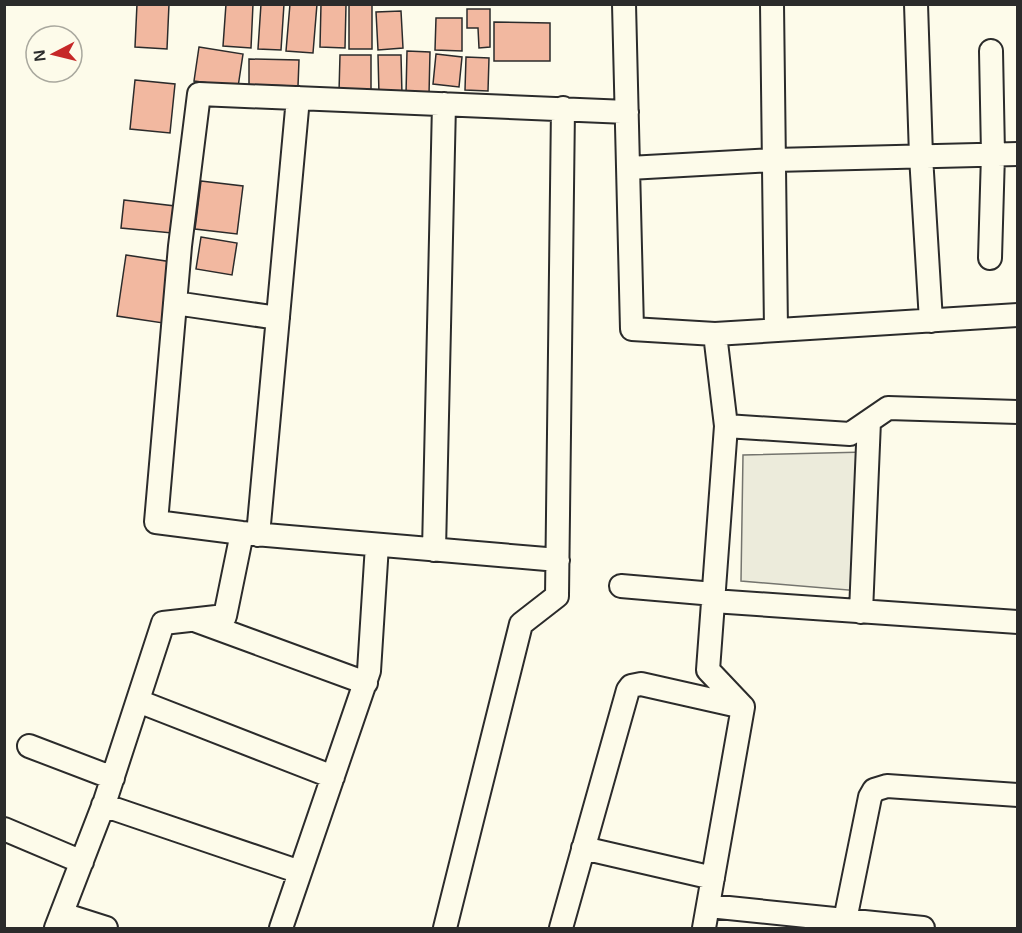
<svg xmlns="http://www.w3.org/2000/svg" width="1022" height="933" viewBox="0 0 1022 933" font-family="Helvetica,sans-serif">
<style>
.green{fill:#ecebdb;stroke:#74746e;stroke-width:1.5}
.building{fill:#f2b8a0;stroke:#2b2b2b;stroke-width:1.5}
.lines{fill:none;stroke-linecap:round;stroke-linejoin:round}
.minor-casing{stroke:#2b2b2b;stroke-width:26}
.minor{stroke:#fdfbea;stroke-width:22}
</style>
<rect width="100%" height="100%" fill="#fdfbea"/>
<path class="green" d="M866 452 860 591 741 581 743 455Z"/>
<path class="building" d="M137 4H169L167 49 135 47Z
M226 4H253L251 48 223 46Z
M261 4H284L281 50 258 49Z
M290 4H317L313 53 286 51Z
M321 4 346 5 345 48 320 47Z
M349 4H372V49H349Z
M467 9H490V47L479 48 478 28H467Z
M401 11 403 48 378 50 376 12Z
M436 18H462V51L435 50Z
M494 22 550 23V61H494Z
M199 47 243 54 238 87 194 81Z
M407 51 430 52 429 95 406 94Z
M436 54 462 57 459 87 433 84Z
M340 55H371V92H339Z
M378 55H401L402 95H379Z
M466 57 489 58 488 91 465 90Z
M249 59 299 60 298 86 249 85Z
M135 80 175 84 170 133 130 129Z
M201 181 243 186 237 234 195 229Z
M124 200 175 206 172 233 121 228Z
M201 237 237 243 232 275 196 269Z
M126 255 172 262 163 323 117 316Z"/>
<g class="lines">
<g class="minor-casing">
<path id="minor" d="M624 4 632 329 715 334 726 426
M772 4 776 330
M916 4 921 156 931 321
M629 168 774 160 1018 154
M990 258 993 154 991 51
M175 303 278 318
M715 334 1018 315
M258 535 298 98
M434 550 444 104
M558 560 242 533 156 522 180 246 199 94 627 112
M621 586 714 594
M713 601 1018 622
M861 612 869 421
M197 621 366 683
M138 701 333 777
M29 746 113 778
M103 805 300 872
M4 829 82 862
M583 848 713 878
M709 906 923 928
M62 914 106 928
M845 920 870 797 874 790 887 786 1018 795
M56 928 105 801 163 623 225 616 242 533
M281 928 369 671 377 545
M445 928 521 624 557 596 563 108
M561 928 628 690 631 686 641 684 743 707
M704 928 743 707 708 670 726 426 850 434 888 408 1018 412"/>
</g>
<use href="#minor" class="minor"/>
</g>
<rect width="1022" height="933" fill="none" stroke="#2b2b2b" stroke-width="12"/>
<g transform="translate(54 54) rotate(263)"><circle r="28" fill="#fdfbea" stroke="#a9a89e" stroke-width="1.5"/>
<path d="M0-4.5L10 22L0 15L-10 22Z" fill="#c62828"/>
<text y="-9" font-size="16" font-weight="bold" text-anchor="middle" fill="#2b2b2b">N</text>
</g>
</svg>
